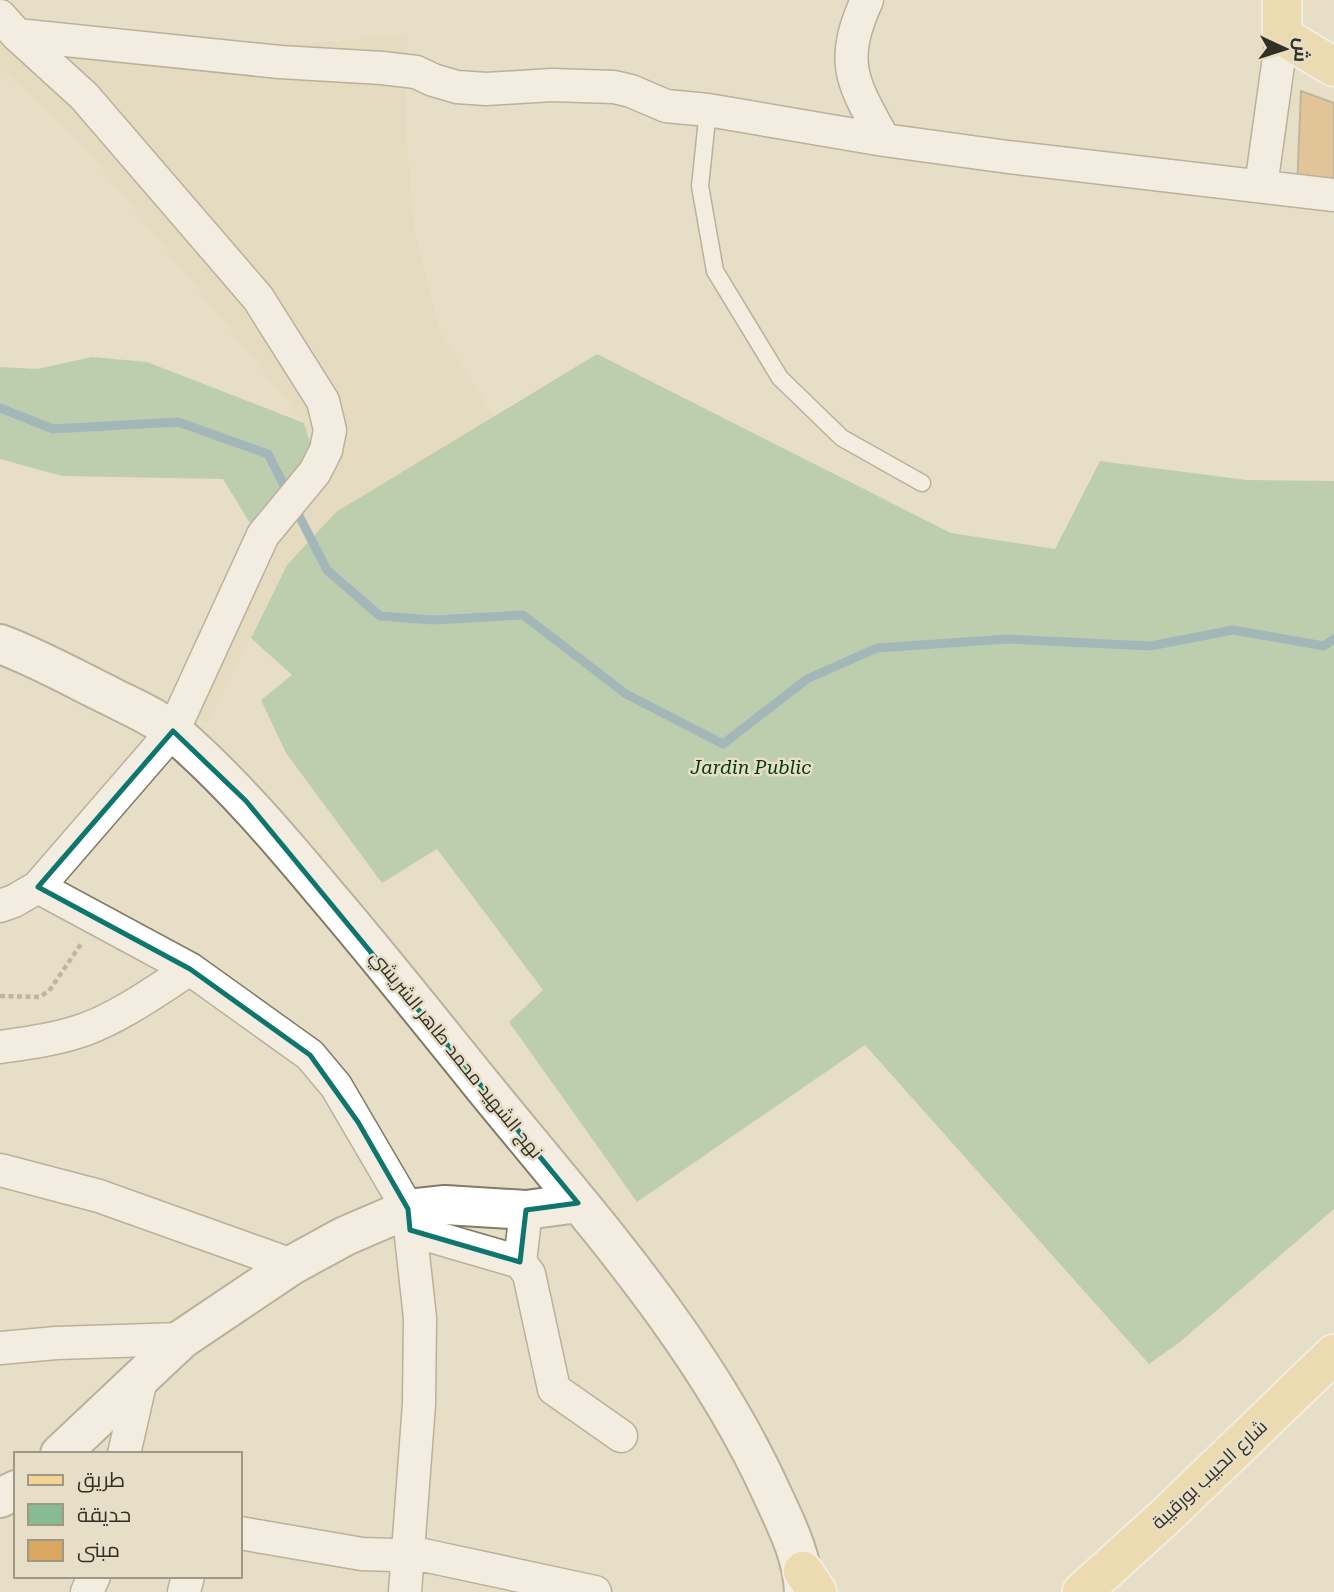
<svg xmlns="http://www.w3.org/2000/svg" width="1334" height="1592" viewBox="0 0 1334 1592" font-family="'Roboto Serif',Cairo,serif">
<style>
.built{fill:#e3d7b8}
.green{fill:#89bb93}
.lines{fill:none;stroke-linecap:round;stroke-linejoin:round}
.stream{stroke:#5187a8;stroke-width:9}
.building{fill:#d9a75f;stroke:#8f816e;stroke-width:2}
.lane-casing{stroke:#827a65;stroke-width:19}
.street-casing{stroke:#827a65;stroke-width:35}
.secondary-casing{stroke:#827a65;stroke-width:42}
.primary-casing{stroke:#fff;stroke-width:42}
.path{stroke:#8c8676;stroke-width:4.5;stroke-dasharray:5 3.5;stroke-linecap:butt}
.lane{stroke:#fff;stroke-width:16}
.street{stroke:#fff;stroke-width:32}
.secondary{stroke:#fff;stroke-width:38}
.primary{stroke:#f2d594;stroke-width:38}
.marked{fill:none;stroke:#0f766e;stroke-width:5;stroke-linejoin:round}
.labels{text-anchor:middle;stroke-width:5;stroke-linejoin:round;paint-order:stroke}
.park-label{font-size:19px;font-style:italic;fill:#003715;stroke:#e7dec7}
.street-label{font-size:19px;fill:#322f26;stroke:#e7dec7}
</style>
<rect width="100%" height="100%" fill="#e7dec7"/>
<path class="built" d="M0 0 37 33 215 52 408 35 405 118 414 228 440 331 495 417 336 512 287 565 208 723 171 707 304 423 80 141 0 68Z"/>
<path class="green" d="M597 354 951 533 1055 549 1100 461 1246 480 1334 481V1209L1180 1342 1149 1364 865 1045 637 1202 509 1022 543 990 437 849 382 883 286 753 261 700 292 675 251 638 287 565 336 512Z
M92 357 147 362 304 423 312 449 253 528 223 479 62 476 0 459V367L37 369Z"/>
<g class="lines">
<path class="stream" d="M0 408 53 429 178 422 268 454 289 495
M295 508 327 570 380 616 433 620 523 615 626 694 723 744 807 679 877 648 1008 639 1150 646 1233 630 1324 646 1334 639"/>
</g>
<path class="building" d="M1301 91 1334 103V193L1297 188Z"/>
<g class="lines">
<g class="lane-casing">
<path id="lane" d="M708 110 700 186 715 271 780 378 842 438 922 483"/>
</g>
<g class="street-casing">
<path id="street" d="M867 0C838 64 853 83 884 140
M0 16 17 35 84 96 258 298 323 401 330 430 326 450 315 472 263 535 173 731 38 887 14 901 0 906
M17 35 280 62 382 68 416 72 433 80 457 87 486 89 552 85 614 87 631 91 666 106 708 110 884 140 1008 157 1334 195
M1261 186 1282 36
M38 887 190 969 310 1055 336 1086 408 1209 420 1318 419 1404 405 1592
M0 1047C28 1043 59 1039 86 1029 123 1015 157 990 190 969
M0 1170 99 1196 292 1265
M410 1230 520 1262 529 1274 554 1389 621 1436
M520 1262 526 1210
M0 1348 56 1343 182 1339
M124 1454 142 1375
M240 1533 362 1554 395 1555 409 1552 595 1592
M87 1592 94 1576
M184 1592 188 1576"/>
</g>
<g class="secondary-casing">
<path id="secondary" d="M0 644C38 658 73 678 110 696 131 707 158 718 176 734 231 782 278 837 324 892 377 954 427 1017 478 1080 585 1212 703 1340 773 1496 787 1526 803 1558 804 1592
M60 1454 182 1339 292 1265 345 1236 408 1209 445 1205 526 1210 578 1203
M0 1498 16 1490"/>
</g>
<g class="primary-casing">
<path id="primary" d="M1282 0V36L1334 67
M803 1571 817 1592
M1082 1592 1166 1516 1334 1354"/>
</g>
<path class="path" d="M0 996 39 997 49 991 81 944"/>
<use href="#lane" class="lane"/>
<use href="#street" class="street"/>
<use href="#secondary" class="secondary"/>
<use href="#primary" class="primary"/>
</g>
<path d="M0 0H1334V1592H0ZM173 731 246 801 578 1203 526 1210 520 1262 410 1230 408 1209 358 1122 310 1055 190 969 38 887Z" fill="#e7dec7" fill-opacity=".55" fill-rule="evenodd"/>
<path class="marked" d="M173 731 246 801 578 1203 526 1210 520 1262 410 1230 408 1209 358 1122 310 1055 190 969 38 887Z"/>
<g class="labels">
<g class="park-label">
<text x="751" y="774">Jardin Public</text>
</g>
<g class="street-label">
<text transform="translate(457 1054) rotate(51)" y="7">نهج الشهيد محمد طاهر الشريشي</text>
<text transform="translate(1209 1474) rotate(-43)" y="7">شارع الحبيب بورقيبة</text>
</g>
</g>
<rect x="14" y="1452" width="228" height="126" fill="#e7dec7" stroke="#9f9887" stroke-width="2"/>
<rect x="28" y="1475" width="35" height="10" fill="#f2d594" stroke="#9f9887" stroke-width="2"/>
<text x="77" y="1487" font-size="21" fill="#322f26">طريق</text>
<rect x="28" y="1504" width="35" height="21" fill="#89bb93" stroke="#9f9887" stroke-width="2"/>
<text x="77" y="1522" font-size="21" fill="#322f26">حديقة</text>
<rect x="28" y="1540" width="35" height="21" fill="#d9a75f" stroke="#9f9887" stroke-width="2"/>
<text x="77" y="1557" font-size="21" fill="#322f26">مبنى</text>
<g transform="translate(1285 49) rotate(94)" stroke="#e7dec7" stroke-width="5" paint-order="stroke">
<path d="M0-5L12 26L0 18L-12 26Z" fill="#322f26"/>
<text y="-10" font-size="19" font-weight="bold" text-anchor="middle" fill="#322f26">ش</text>
</g>
</svg>
